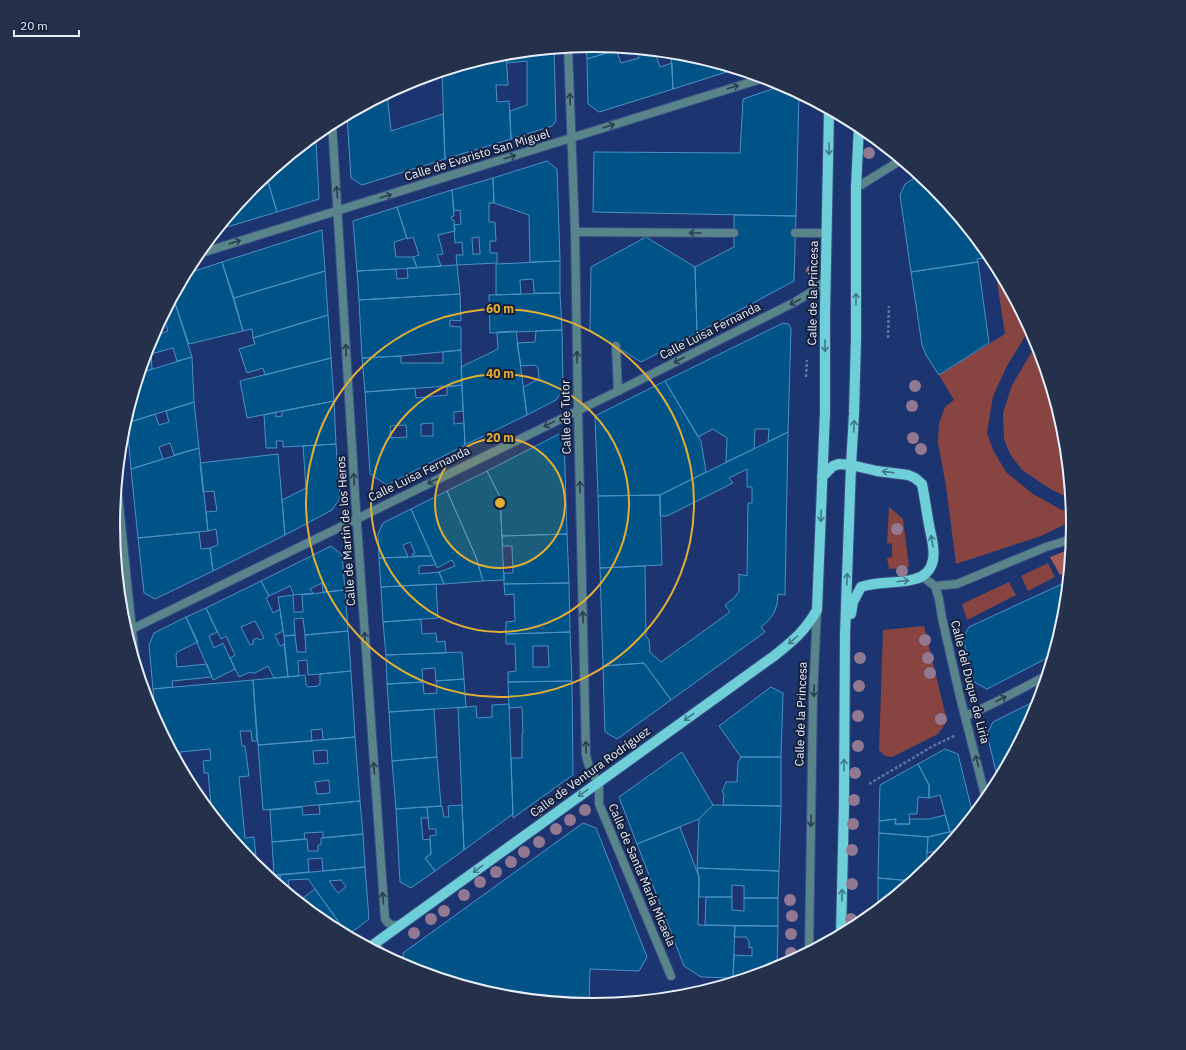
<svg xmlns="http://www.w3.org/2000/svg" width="1186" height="1050" viewBox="0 0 1186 1050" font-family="'IBM Plex Sans',sans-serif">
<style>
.green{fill:#874440}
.forest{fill:#a95c57}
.building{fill:#005386;stroke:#4c91c8;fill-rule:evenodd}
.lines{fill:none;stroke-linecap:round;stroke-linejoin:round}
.service-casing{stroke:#394f85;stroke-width:10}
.pedestrian-casing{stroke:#394f85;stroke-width:10}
.minor-casing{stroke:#394f85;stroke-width:10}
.tertiary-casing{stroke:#394f85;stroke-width:10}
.primary-casing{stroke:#394f85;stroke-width:12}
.path{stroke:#6073a0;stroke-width:2.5;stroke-dasharray:3 2;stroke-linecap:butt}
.service{stroke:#59858a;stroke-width:8}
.pedestrian{stroke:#59858a;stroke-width:8}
.minor{stroke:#59858a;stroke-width:8}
.tertiary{stroke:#59858a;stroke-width:8}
.primary{stroke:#6ecfd9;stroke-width:10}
.tree{fill:#927890}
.oneway{stroke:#293e52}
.oneway2{stroke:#41778a}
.ring{fill:none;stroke:#e2af34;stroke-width:2}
.labels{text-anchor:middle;stroke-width:4;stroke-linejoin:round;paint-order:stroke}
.street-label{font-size:12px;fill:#e8effe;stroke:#141f3a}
.rim{fill:none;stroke:#e8effe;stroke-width:2}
.centre{fill:#e2af34;stroke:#141f3a;stroke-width:2}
.ring-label{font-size:12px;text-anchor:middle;font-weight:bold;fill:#e2af34;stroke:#141f3a;stroke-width:4;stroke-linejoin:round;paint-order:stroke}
</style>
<rect width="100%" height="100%" fill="#1c3571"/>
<path class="green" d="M994 262 1030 328 1007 366 993 396 987 433 993 450 1006 472 1033 494 1060 509 1068 512 1072 514V521L1041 536 956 564 946 486 938 443 939 424 945 407 954 400 939 375 1005 334Z
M1038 345 1064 432 1070 498 1052 490 1022 470 1010 454 1004 439 1003 413 1012 385 1033 350Z
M889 507 903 519 909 567 889 569 887 558 892 557V544L887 543Z
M1048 563 1055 577 1028 591 1021 576Z
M1009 582 1016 595 967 620 962 604Z
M924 626 947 721 938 734 892 757 885 756 879 750 883 630Z"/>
<path class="forest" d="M1071 549 1069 569 1060 575 1050 557Z"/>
<path class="building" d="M593 45 623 48 587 59 586 46Z
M554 49 556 121 552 126 511 139 510 111 527 105V61L507 63 506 54Z
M636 49 657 51 655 52 660 67 672 63 673 89 599 112 588 104 587 59 616 50 621 63 639 58Z
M671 53 687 54 736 69 673 89Z
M500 54H506L508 85H496L497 102 509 101 511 139 445 159 442 72Z
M784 85 799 94 796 216 593 212 594 152 740 153 743 99Z
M387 93 391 131 443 114 445 159 362 185 351 178 347 115Z
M316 135V141L307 142Z
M316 141 319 199 277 212 266 175 307 142Z
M547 161 557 169 560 261 530 262 529 215 494 203 493 178Z
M266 175 277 212 217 230 254 185Z
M919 175 933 186 983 247 984 258 977 259 978 262 911 272 900 195 905 184Z
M493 178 494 203H489V222H495L496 241H490V253H497V263L457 265 456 255H463L462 242 455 243 454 225 461 224 460 210 454 211 452 190ZM479 237 480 254H473L472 238Z
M452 190 454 216 451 217 452 220H454L455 231 438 235 443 254 437 255 441 266 417 268 413 257 419 255 413 237 407 239 397 207Z
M397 207 407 238 394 242 396 257H413L417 268 357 271 353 221Z
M734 215 796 216 794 281 697 333 695 267 734 247Z
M322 230 325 271 234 298 222 262Z
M646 237 695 267 697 333 641 362 590 330 591 267Z
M560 261V293H534L533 279 520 280 521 294 496 295V264Z
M222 262 243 331 189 344 173 297 186 274Z
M978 262 989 343 939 375 926 355 922 345 911 272Z
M457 265 460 294 359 300 357 271 396 269 397 279 408 278 407 268Z
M325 271 328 315 253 338 252 329 243 331 234 298Z
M560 293 562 330 490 333 489 295Z
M460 294 461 321 450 320V326L461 327V350L401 356 362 358 359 300Z
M173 297 192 357 177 361 173 348 151 354 152 369 140 373 150 341 153 334 157 335 168 331 163 316Z
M328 315 331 358 265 375 263 368 247 373 239 349 255 344 253 338Z
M783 323 788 324 791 328 788 432 768 442 769 429H755L754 449 726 462 727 438 713 429 698 437 665 381Z
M562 330 563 390 556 400 527 415 523 387 539 379 538 368 535 365 521 366 517 343 535 342 536 331Z
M516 331 527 415 465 445 461 367 498 349 497 332Z
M461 350 462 385 365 392 362 358 401 356V363H443V352Z
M192 357 194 402 127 423 126 418 140 373Z
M331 358 334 401 247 418 240 381Z
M665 381 701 441 706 472 660 495 598 496 595 416Z
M462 385 463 411 454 412V424L464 423 465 445 387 485 370 474 365 392 415 388 416 398 447 395V387ZM433 423V436H421V424ZM406 425 407 437 391 438 390 426Z
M334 401 336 444 283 447V441H276L277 448H266L264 415 276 412V417L282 416V411Z
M194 402 199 448 174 455 170 443 159 447 163 459 131 469 127 423 155 414 159 425 169 422 166 411Z
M788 432 785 595 778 594 777 604 774 613 768 621 761 627 765 632 671 700 644 663 603 666 600 568 645 566 646 636 649 640 650 652 661 662 730 612 725 605 735 597 739 591V574L747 576 748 503H752V487H747V469L729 478 733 483 667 516H660V495Z
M559 434 564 437 567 534 502 536 500 497 487 471Z
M336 444 340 498 332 510 285 535 282 500 306 488 303 446Z
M199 448 208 531 138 538 131 469Z
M278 454 285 535 213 571 210 548 218 545 216 529 208 531 206 512 217 511 214 491 203 492 200 463Z
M487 471 500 497 504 580 483 581 476 557 447 491Z
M447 491 476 557 483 581 444 584 439 572 455 566 452 560 437 568 411 509Z
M660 495 662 565 600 568 598 496Z
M411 509 432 556H413L412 554 415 553 410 542 403 545 408 557 379 558 378 534 383 523Z
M199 532 201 549 210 548 213 571 155 599 144 593 138 538Z
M567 534 569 583 504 584V573H513L512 546H503L502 536Z
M331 546 342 555 345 590 323 592 322 583 310 589 313 593 294 595 290 586 269 596 261 581Z
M432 556 436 565 419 566V574L439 572 444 584 381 587 379 558Z
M261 581 269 596 266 598 273 613 280 609 283 631 275 635 280 646 284 644 288 677 274 678 268 666 255 673H251L250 672 239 677 230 658 235 655 226 636 221 639 206 608ZM255 621 264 638 260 640 257 638 253 640V644L250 645 241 627Z
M569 583 570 632 506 634V622L515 621 514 594 505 595 504 584Z
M1064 583 1067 588 1064 619 1053 655 987 689 974 682 963 638 969 627Z
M436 584 438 618 383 622 381 587Z
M345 590 348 631 305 635 303 618 294 619 295 635 284 636 278 597 293 595 294 612H303L302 595Z
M206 608 217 632 209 636 214 648 223 643 235 669 213 680 186 617Z
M186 617 198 642 177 652 176 655 177 667 207 664 212 677 172 681 173 687 153 689 149 645 154 633Z
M421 619 422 634 436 633 437 642 445 641 446 653 386 655 383 622Z
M348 631 351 671 308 675 307 660 298 661 299 676 288 677 284 636 295 635 297 652H306L305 635Z
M570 632 572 681 508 682V672L516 671 515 644H506V634ZM533 646H548L549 667H533Z
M462 652 464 679 436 681 435 668 422 669 423 682 387 684 386 655Z
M644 663 671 700 617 739 605 732 603 666Z
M351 671 355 737 323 740 322 729 311 730 312 741 258 745 253 680 305 675 306 684 308 687 318 686 320 684V674Z
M464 679 466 707 389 712 387 684 423 682 424 694 437 693 436 681Z
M253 680 257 741H252L251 731H240L242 746H245L249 776 239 777 245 838 254 837 257 867 212 814 208 773H204L203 761 211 760 210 749 180 752 181 754H174L156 721 153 689Z
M572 681 573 775 513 818 511 758H522V733H523L522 707 509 708 508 682Z
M771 687 783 693 781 757H741L719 726Z
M1039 699 1036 709 998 780 987 734 993 722Z
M509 704 513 814 464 850 458 708 476 706 477 718 492 717V705Z
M434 709 437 757 392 761 389 712Z
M355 737 360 801 263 810 258 745ZM327 750 328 763 314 764 313 751ZM329 780 330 793 317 794 315 782Z
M945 749 958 754 973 815 961 829 950 832 940 795 929 798V785L918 764Z
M682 752 713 805 699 819 637 844 619 797Z
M437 757 441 806 396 809 392 761Z
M741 757H781V806L723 805 724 794 722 792 726 782H737L738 762Z
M918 764 929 785V798L918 797 917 814H909L910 824H895L896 819 879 821 880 785Z
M360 801 363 834 323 838V832L304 833 305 839 272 842 270 810 302 807 303 815 320 814 319 805Z
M462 805 464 850 435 871 425 858 431 854 430 836 436 835V829H429L427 807 442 806 444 817H449L448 806Z
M713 805 781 806 779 871 697 868 699 819Z
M427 807 428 818H421L423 840 430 839 431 854 425 858 435 871 411 888 400 882 396 809Z
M945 815 950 832 928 837 879 833V821L896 819 895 824H910L909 819H929Z
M583 823 596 828 647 957 639 971 590 969 589 1005 499 996 409 968 404 966 403 953Z
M680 827 699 877 698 925 735 926 733 978 701 977 684 966 637 844Z
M961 829 941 854 940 850 927 853 928 837Z
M879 833 928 837 926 870 913 881 878 878Z
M363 834 365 867 323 871 322 858 308 859 309 872 274 875 272 842 307 839 308 851H318V845H321V838Z
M936 860 932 865 926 870V862Z
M365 867 369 919 348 935 308 879 288 880 290 894 281 887 280 875ZM341 880 346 887 338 893 329 881Z
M697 868 779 871 778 898H744V886L732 885V897H699V877Z
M267 875H280L281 887Z
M878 878 913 881 878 909Z
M315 889 348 935H347L326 924 295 898 296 896H300L303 898Z
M706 897H732V910L744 911V898H778V926L705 925Z
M735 926H778L777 968 743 979 733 978 734 955 752 956V947L749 948V941L746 937H734Z"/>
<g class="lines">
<g class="service-casing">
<path id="service" d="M575 232 734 233
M795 233H827
M616 346 618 391
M935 586 957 584 1046 547 1072 539"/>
</g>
<g class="pedestrian-casing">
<path id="pedestrian" d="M599 782V804L671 976"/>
</g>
<g class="minor-casing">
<path id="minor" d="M568 47 575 232 578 410 586 755C588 766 591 774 599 782
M332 123 355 495 385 919C389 925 392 926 400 925
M198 254 764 78
M117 485 135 659
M923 577 935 586 939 599 942 618 960 697 986 799
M126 632 618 391 795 302 816 289 826 279
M966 716 992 704 1046 676
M375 943 382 954
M809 951 813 697 817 610"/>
</g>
<g class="tertiary-casing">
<path id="tertiary" d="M856 188 901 160"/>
</g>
<g class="primary-casing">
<path id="primary" d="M822 477 833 466 839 464 851 465 877 471 908 475 915 478 922 484C925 499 927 515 930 530 932 539 935 550 933 560 931 570 924 577 915 579 898 584 878 581 861 587L853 602 851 614
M841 934 844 805 845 635 851 465 854 414 856 338V188L859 125
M370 947 774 656C793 641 805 631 817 610L825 412V314L829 110"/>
</g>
<path class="path" d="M888 338 889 306
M806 377 807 360
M869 784 933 746 956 735
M673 990 674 997
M602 1004V1002L615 1003"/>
<use href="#service" class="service"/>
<use href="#pedestrian" class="pedestrian"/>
<use href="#minor" class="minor"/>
<use href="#tertiary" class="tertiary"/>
<use href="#primary" class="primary"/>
</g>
<g class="tree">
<circle cx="869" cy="153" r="6"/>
<circle cx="812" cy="271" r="6"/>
<circle cx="915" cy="386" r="6"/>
<circle cx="912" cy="406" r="6"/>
<circle cx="913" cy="438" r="6"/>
<circle cx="921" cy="449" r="6"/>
<circle cx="897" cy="529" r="6"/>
<circle cx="902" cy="571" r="6"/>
<circle cx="925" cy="640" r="6"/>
<circle cx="860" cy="658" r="6"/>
<circle cx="928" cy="658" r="6"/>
<circle cx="930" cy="673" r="6"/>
<circle cx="859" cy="686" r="6"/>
<circle cx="858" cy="716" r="6"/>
<circle cx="941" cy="719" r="6"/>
<circle cx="858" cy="746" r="6"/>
<circle cx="855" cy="773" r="6"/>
<circle cx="561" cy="793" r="6"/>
<circle cx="854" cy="800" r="6"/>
<circle cx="585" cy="810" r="6"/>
<circle cx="537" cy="811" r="6"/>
<circle cx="570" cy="820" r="6"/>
<circle cx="853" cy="824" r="6"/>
<circle cx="556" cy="829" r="6"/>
<circle cx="539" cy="842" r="6"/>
<circle cx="852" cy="850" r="6"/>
<circle cx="524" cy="852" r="6"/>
<circle cx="511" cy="862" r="6"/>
<circle cx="496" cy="872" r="6"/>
<circle cx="480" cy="882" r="6"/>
<circle cx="852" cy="884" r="6"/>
<circle cx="464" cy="895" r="6"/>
<circle cx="790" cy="900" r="6"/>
<circle cx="444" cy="911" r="6"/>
<circle cx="792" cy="916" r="6"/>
<circle cx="431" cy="919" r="6"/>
<circle cx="851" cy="919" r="6"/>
<circle cx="414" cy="933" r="6"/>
<circle cx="791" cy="934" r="6"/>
<circle cx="791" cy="953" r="6"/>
</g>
<defs><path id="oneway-shaft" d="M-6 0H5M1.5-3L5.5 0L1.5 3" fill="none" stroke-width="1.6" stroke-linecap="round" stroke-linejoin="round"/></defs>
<g class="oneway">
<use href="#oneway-shaft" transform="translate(733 87) rotate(-17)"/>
<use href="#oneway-shaft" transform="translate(570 99) rotate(-92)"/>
<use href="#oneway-shaft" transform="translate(609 126) rotate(-17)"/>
<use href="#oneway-shaft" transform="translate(510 157) rotate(-17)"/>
<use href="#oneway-shaft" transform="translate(337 192) rotate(-94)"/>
<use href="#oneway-shaft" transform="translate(386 196) rotate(-17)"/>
<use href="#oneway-shaft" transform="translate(695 233) rotate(-180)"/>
<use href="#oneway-shaft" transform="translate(235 242) rotate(-17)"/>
<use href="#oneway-shaft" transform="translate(795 302) rotate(152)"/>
<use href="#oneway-shaft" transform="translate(346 350) rotate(-93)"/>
<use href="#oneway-shaft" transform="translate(577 357) rotate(-91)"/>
<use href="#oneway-shaft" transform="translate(679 360) rotate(153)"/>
<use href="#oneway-shaft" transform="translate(549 424) rotate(154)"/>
<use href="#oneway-shaft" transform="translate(354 479) rotate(-93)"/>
<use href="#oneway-shaft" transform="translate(433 481) rotate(154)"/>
<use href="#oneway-shaft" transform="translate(580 487) rotate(-91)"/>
<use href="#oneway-shaft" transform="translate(583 617) rotate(-91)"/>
<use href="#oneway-shaft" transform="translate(365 638) rotate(-94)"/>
<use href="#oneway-shaft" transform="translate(814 691) rotate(93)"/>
<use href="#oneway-shaft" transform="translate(1001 699) rotate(-27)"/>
<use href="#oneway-shaft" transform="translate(586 747) rotate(-91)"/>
<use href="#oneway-shaft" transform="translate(977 761) rotate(-104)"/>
<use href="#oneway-shaft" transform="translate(374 768) rotate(-94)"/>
<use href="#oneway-shaft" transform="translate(811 821) rotate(91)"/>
<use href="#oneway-shaft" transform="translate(383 898) rotate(-94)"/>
</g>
<g class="oneway2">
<use href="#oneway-shaft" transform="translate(829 149) rotate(91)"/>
<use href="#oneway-shaft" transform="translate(856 299) rotate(-90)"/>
<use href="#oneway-shaft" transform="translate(825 346) rotate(90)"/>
<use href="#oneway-shaft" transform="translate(854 426) rotate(-87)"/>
<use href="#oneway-shaft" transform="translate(888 472) rotate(-173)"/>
<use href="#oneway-shaft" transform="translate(821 516) rotate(92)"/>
<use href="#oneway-shaft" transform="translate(932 541) rotate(-100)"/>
<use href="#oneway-shaft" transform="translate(847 579) rotate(-88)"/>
<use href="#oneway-shaft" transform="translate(903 581) rotate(-7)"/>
<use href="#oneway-shaft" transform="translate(793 640) rotate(138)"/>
<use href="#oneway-shaft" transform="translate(689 717) rotate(144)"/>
<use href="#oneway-shaft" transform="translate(844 765) rotate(-90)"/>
<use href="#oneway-shaft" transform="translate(583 793) rotate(144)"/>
<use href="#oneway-shaft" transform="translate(478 869) rotate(144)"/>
<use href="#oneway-shaft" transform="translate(842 895) rotate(-89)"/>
</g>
<circle cx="500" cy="503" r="65" fill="#e2af34" fill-opacity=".12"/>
<g class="ring">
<circle cx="500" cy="503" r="65"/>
<circle cx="500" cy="503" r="129"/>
<circle cx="500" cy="503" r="194"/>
</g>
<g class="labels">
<g class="street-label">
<text transform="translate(477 155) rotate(-17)" y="4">Calle de Evaristo San Miguel</text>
<text transform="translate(813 293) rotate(-89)" y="4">Calle de la Princesa</text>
<text transform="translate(710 331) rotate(-27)" y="4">Calle Luisa Fernanda</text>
<text transform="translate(566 417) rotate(-91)" y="4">Calle de Tutor</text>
<text transform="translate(419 474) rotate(-26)" y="4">Calle Luisa Fernanda</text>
<text transform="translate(346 531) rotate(-94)" y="4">Calle de Martín de los Heros</text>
<text transform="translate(970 682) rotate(76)" y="4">Calle del Duque de Liria</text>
<text transform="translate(801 714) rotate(-88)" y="4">Calle de la Princesa</text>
<text transform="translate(590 772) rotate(-36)" y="4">Calle de Ventura Rodríguez</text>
<text transform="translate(642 875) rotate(67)" y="4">Calle de Santa María Micaela</text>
</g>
</g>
<path d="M0 0H1186V1050H0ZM120 525a473 473 0 1 1 946 0a473 473 0 1 1-946 0Z" fill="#25304a" fill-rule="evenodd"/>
<path class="rim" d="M120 525a473 473 0 1 1 946 0a473 473 0 1 1-946 0Z"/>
<circle cx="500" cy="503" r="6" class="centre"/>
<g class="ring-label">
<text x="500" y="313">60 m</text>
<text x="500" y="378">40 m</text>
<text x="500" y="442">20 m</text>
</g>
<path d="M14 30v6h65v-6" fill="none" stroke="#e8effe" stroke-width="2"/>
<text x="20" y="30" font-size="12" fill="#e8effe" stroke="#141f3a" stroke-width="3" paint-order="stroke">20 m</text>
</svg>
